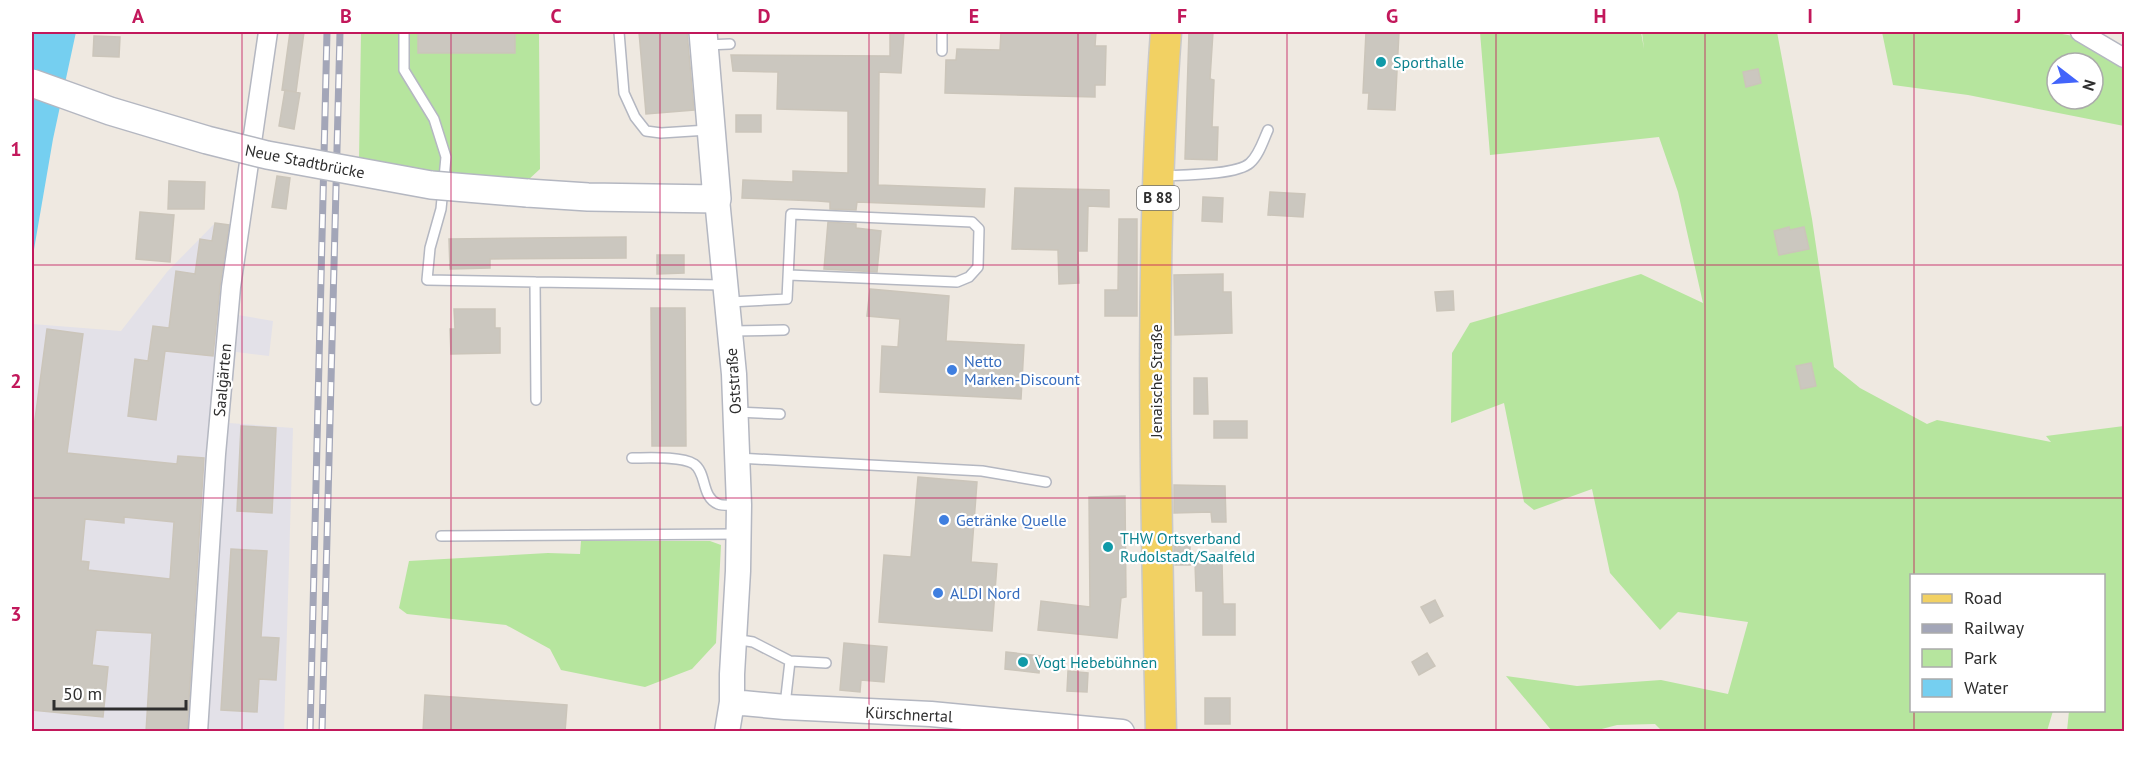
<svg xmlns="http://www.w3.org/2000/svg" width="2156" height="763" viewBox="0 0 2156 763" font-family="'PT Sans',sans-serif">
<style>
.industrial{fill:#e3e1e8}
.green{fill:#b6e59e;fill-rule:evenodd}
.water{fill:#75cff0}
.building{fill:#cbc7bf;stroke:#cbc5ba;stroke-width:1.5;fill-rule:evenodd}
.lines{fill:none;stroke-linecap:round;stroke-linejoin:round}
.service-casing{stroke:#b4b7c1;stroke-width:12}
.minor-casing{stroke:#b4b7c1;stroke-width:21}
.tertiary-casing{stroke:#b4b7c1;stroke-width:27}
.secondary-casing{stroke:#b4b7c1;stroke-width:30}
.primary-casing{stroke:#c9c9c9;stroke-width:33}
.service{stroke:#fff;stroke-width:9}
.minor{stroke:#fff;stroke-width:18}
.tertiary{stroke:#fff;stroke-width:24}
.secondary{stroke:#fff;stroke-width:27}
.primary{stroke:#f2d163;stroke-width:30}
.rail-casing{stroke:#a3a6b8;stroke-width:7}
.rail{stroke:#fff;stroke-width:4.5;stroke-dasharray:14;stroke-linecap:butt}
.secondary-bridge-casing{stroke:#b4b7c1;stroke-width:30;stroke-linecap:butt}
.secondary-bridge{stroke:#fff;stroke-width:27}
.grid{fill:none;stroke:#c2185b;stroke-width:1.5;stroke-opacity:0.55}
.culture-dot{fill:#0f9aa8;stroke:#fff;stroke-width:2}
.shop-dot{fill:#3f7fe0;stroke:#fff;stroke-width:2}
.labels{text-anchor:middle;stroke-width:4.5;stroke-linejoin:round;paint-order:stroke}
.shield{fill:#fff;stroke:#6d6d6d;stroke-width:1.5}
.shield-label{font-size:15px;font-weight:bold;fill:#2e2e2e}
.culture-label{font-size:16px;fill:#0d838f;stroke:#fff;text-anchor:start}
.street-label{font-size:16px;fill:#2e2e2e;stroke:#fff}
.shop-label{font-size:16px;fill:#366cbe;stroke:#fff;text-anchor:start}
.neatline{fill:none;stroke:#c2185b;stroke-width:2}
.grid-label{font-size:20px;text-anchor:middle;font-weight:bold;fill:#c2185b}
</style>
<rect width="100%" height="100%" fill="#efe9e1"/>
<path class="industrial" d="M215 223 232 225 220 312 273 321 269 356 236 352 229 423 293 428 284 731H32V324L121 331 167 272Z"/>
<path class="green" d="M361 32H539L540 169 527 181 424 171 359 161Z
M1480 32H1641L1644 49 1642 32H1777L1812 219 1834 367 1860 388 1927 424 1937 420 2051 442 2046 436 2124 426V731H2067L2069 711 2104 710V576L1922 575 1912 576V710L2053 711 2047 731 1663 732 1655 724 1617 725 1594 731H1552L1506 676 1577 686 1661 680 1728 694 1748 622 1678 612 1660 630 1610 573 1592 489 1534 510 1524 502 1504 403 1451 423 1452 353 1470 323 1641 274 1703 303 1678 192 1659 137 1490 155Z
M1882 32H2051L2079 37 2124 63V126L1968 95 1893 85ZM2057 63H2093V99H2057Z
M581 541H710L721 545 716 643 692 669 645 687 561 670 550 649 506 625 407 614 399 608 409 561 548 553 580 554Z"/>
<path class="water" d="M32 32H76L53 139 32 261Z"/>
<path class="building" d="M290 32H304L296 92 282 90Z
M418 32H515V53H418Z
M639 32H687L694 110 646 114Z
M890 32H904L901 73 879 72 878 185 985 189 984 207 857 202 856 210 830 209V202L818 201 742 198 743 180 793 182V171L848 173V111L777 109 778 72 733 71 731 55 890 56Z
M1001 32H1096L1095 46H1106L1105 85H1095V97L945 93 946 60H956L957 49 1000 50Z
M1189 32H1213L1210 79 1214 80 1212 127H1218L1217 160 1185 159Z
M1366 32H1399L1395 110 1368 109 1369 93H1363Z
M94 36 120 37 119 57 93 56Z
M1758 69 1761 83 1746 87 1743 72Z
M285 90 300 93 294 129 279 126Z
M736 115H761V132H736Z
M277 176 290 178 286 209 272 207Z
M169 181 205 182 204 209H168Z
M1015 188 1109 190V207L1088 206 1087 251H1078L1079 283 1059 284 1058 250 1012 249Z
M1270 192 1305 194 1303 217 1268 215Z
M1203 197 1223 198 1222 222 1202 221Z
M140 212 174 215 170 262 136 259Z
M1119 219H1137V316H1105V290H1118Z
M828 222 856 224V228L881 231 877 272 824 269Z
M215 223 229 225 220 286 213 356 165 351 156 420 128 416 135 359 148 361 153 326 169 328 176 271 195 274 200 239 212 241Z
M1789 227 1790 230 1804 227 1809 249 1779 255 1774 231Z
M626 237V258L490 259V268L450 269 449 239Z
M657 255H684V273L657 274Z
M1223 274V292H1231L1232 333 1175 335 1174 275Z
M870 289 949 296 946 341 1024 345 1021 399 880 392 882 346 898 347 900 319 867 316Z
M1453 291 1454 310 1437 311 1435 292Z
M651 308H685L686 446H652Z
M454 309H495V328H500V353L451 354 450 329H455Z
M47 329 83 334 67 453 177 464 178 456 204 458 187 732H146L152 633 96 630 92 665 108 667 103 717 32 710V442ZM124 517 174 522 170 579 88 570 89 562 81 561 85 519 124 523Z
M1811 363 1816 386 1801 389 1796 366Z
M1194 378H1207L1208 414H1194Z
M1214 421H1247V438H1214Z
M241 426 276 428 272 513 237 511Z
M918 477 977 482 971 562 997 564 992 631 879 622 884 555 911 557Z
M1174 485 1225 486 1226 522H1212L1211 512 1174 513Z
M1125 496 1126 597 1121 598 1117 638 1038 630 1041 601 1090 607 1089 497Z
M1174 546H1190V565H1175Z
M231 549 267 551 261 637 279 638 276 680 259 679 257 712 221 710Z
M1222 562 1223 604H1235V635H1203V591H1196L1195 563Z
M1435 600 1443 616 1430 623 1421 607Z
M844 643 887 647 884 682 861 680 860 692 840 690Z
M1006 652 1041 656 1039 673 1005 669Z
M1427 653 1435 666 1419 675 1412 662Z
M1068 671 1088 673 1087 692 1067 691Z
M425 695 567 705 565 732H423Z
M1205 698H1230V724H1205Z"/>
<g class="lines">
<g class="service-casing">
<path id="service" d="M404 32V70L434 119 446 157 441 209 430 248 427 280 535 282
M619 32 624 93 635 117 646 131 661 133 708 130
M706 45 730 44
M942 51V32
M1164 176C1183 175 1237 175 1250 163 1259 155 1263 141 1268 130
M729 302 787 299 791 214 972 222 979 229 978 267 969 277 957 282 789 275
M732 331 784 330
M536 400 535 282 725 285
M736 412 780 414
M632 458C648 458 681 456 694 464 707 473 701 497 718 504 723 506 732 505 737 505
M738 458 982 471 1046 482
M441 536 738 534
M734 639 753 642 790 661
M785 705 790 661 826 663"/>
</g>
<g class="minor-casing">
<path id="minor" d="M2080 32 2124 58
M198 732 216 454 231 287 268 32"/>
</g>
<g class="tertiary-casing">
<path id="tertiary" d="M717 199 734 374 739 505 738 571 732 674V702L727 732
M732 702 785 707 931 714 1122 732"/>
</g>
<g class="secondary-casing">
<path id="secondary" d="M527 193 588 197 717 199 703 32"/>
</g>
<g class="primary-casing">
<path id="primary" d="M1161 732C1156 498 1149 265 1166 32"/>
</g>
<use href="#service" class="service"/>
<use href="#minor" class="minor"/>
<use href="#tertiary" class="tertiary"/>
<use href="#secondary" class="secondary"/>
<use href="#primary" class="primary"/>
<g class="rail-casing">
<path id="rail" d="M310 732 327 32
M322 732 340 32"/>
</g>
<use href="#rail" class="rail"/>
<g class="secondary-bridge-casing">
<path id="secondary-bridge" d="M32 83 110 111 207 140 267 155 431 185 527 193"/>
</g>
<use href="#secondary-bridge" class="secondary-bridge"/>
</g>
<path class="grid" d="M242 32V732M451 32V732M660 32V732M869 32V732M1078 32V732M1287 32V732M1496 32V732M1705 32V732M1914 32V576M32 265H2124M32 498H2124M1914 710V732"/>
<g class="culture-dot">
<circle cx="1381" cy="62" r="6"/>
<circle cx="1108" cy="547" r="6"/>
<circle cx="1023" cy="662" r="6"/>
</g>
<g class="shop-dot">
<circle cx="952" cy="370" r="6"/>
<circle cx="944" cy="520" r="6"/>
<circle cx="938" cy="593" r="6"/>
</g>
<g class="labels">
<rect class="shield" x="1137" y="186" width="42" height="24" rx="4.5"/>
<g class="shield-label">
<text x="1158" y="203">B 88</text>
</g>
<g class="culture-label">
<text x="1393" y="68">Sporthalle</text>
<text x="1120" y="544">THW Ortsverband<tspan x="1120" dy="18">Rudolstadt/Saalfeld</tspan></text>
<text x="1035" y="668">Vogt Hebebühnen</text>
</g>
<g class="street-label">
<text transform="translate(305 161) rotate(11)" y="6">Neue Stadtbrücke</text>
<text transform="translate(222 380) rotate(-85)" y="6">Saalgärten</text>
<text transform="translate(733 381) rotate(-94)" y="6">Oststraße</text>
<text transform="translate(1156 381) rotate(-90)" y="6">Jenaische Straße</text>
<text transform="translate(909 714) rotate(3)" y="6">Kürschnertal</text>
</g>
<g class="shop-label">
<text x="964" y="367">Netto<tspan x="964" dy="18">Marken-Discount</tspan></text>
<text x="956" y="526">Getränke Quelle</text>
<text x="950" y="599">ALDI Nord</text>
</g>
</g>
<rect width="2156" height="763" fill="none" stroke="#ffffff" stroke-width="66"/>
<rect x="1910" y="574" width="195" height="138" fill="#ffffff" stroke="#ababab" stroke-width="1.5"/>
<rect x="1922" y="594" width="30" height="9" fill="#f2d163" stroke="#ababab" stroke-width="1.5"/>
<text x="1964" y="604" font-size="18" fill="#2e2e2e">Road</text>
<rect x="1922" y="624" width="30" height="9" fill="#a3a6b8" stroke="#ababab" stroke-width="1.5"/>
<text x="1964" y="634" font-size="18" fill="#2e2e2e">Railway</text>
<rect x="1922" y="649" width="30" height="18" fill="#b6e59e" stroke="#ababab" stroke-width="1.5"/>
<text x="1964" y="664" font-size="18" fill="#2e2e2e">Park</text>
<rect x="1922" y="679" width="30" height="18" fill="#75cff0" stroke="#ababab" stroke-width="1.5"/>
<text x="1964" y="694" font-size="18" fill="#2e2e2e">Water</text>
<g transform="translate(2075 81) rotate(107)"><circle r="28" fill="#ffffff" stroke="#ababab" stroke-width="1.5"/>
<path d="M0-4.5L10 22L0 15L-10 22Z" fill="#4264fb"/>
<text y="-9" font-size="16" font-weight="bold" text-anchor="middle" fill="#2e2e2e">N</text>
</g>
<path d="M54 700v9h132v-9" fill="none" stroke="#2e2e2e" stroke-width="3"/>
<text x="63" y="700" font-size="18" fill="#2e2e2e" stroke="#ffffff" stroke-width="4.5" paint-order="stroke">50 m</text>
<rect x="33" y="33" width="2090" height="697" class="neatline"/>
<g class="grid-label">
<text x="138" y="23">A</text>
<text x="346" y="23">B</text>
<text x="556" y="23">C</text>
<text x="764" y="23">D</text>
<text x="974" y="23">E</text>
<text x="1182" y="23">F</text>
<text x="1392" y="23">G</text>
<text x="1600" y="23">H</text>
<text x="1810" y="23">I</text>
<text x="2018" y="23">J</text>
<text x="16" y="156">1</text>
<text x="16" y="388">2</text>
<text x="16" y="621">3</text>
</g>
</svg>
